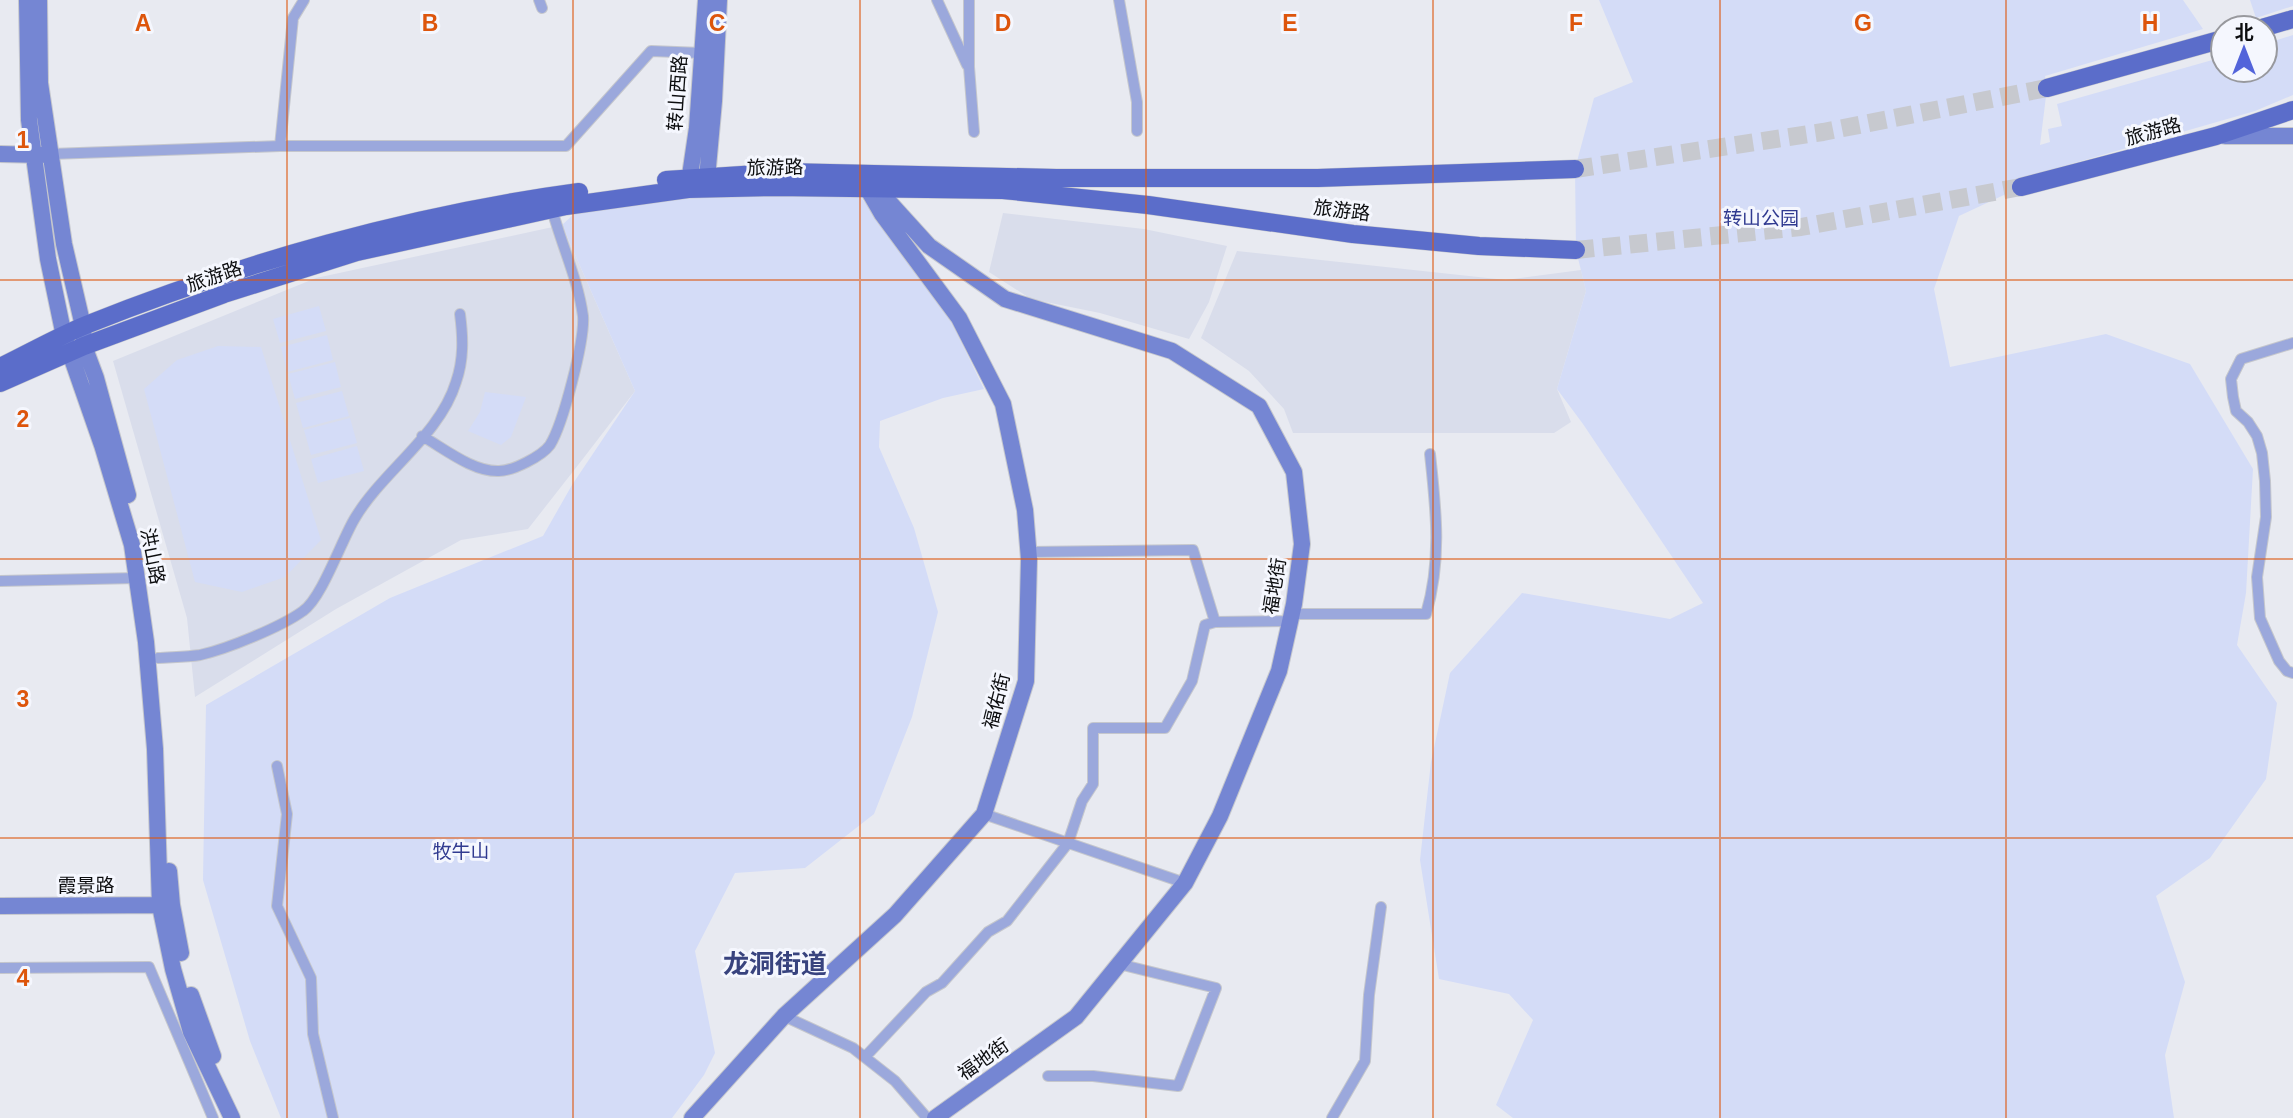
<svg xmlns="http://www.w3.org/2000/svg" width="2293" height="1118" viewBox="0 0 2293 1118" font-family="Arial,'Noto Sans SC',sans-serif">
<style>
.built{fill:#d9ddeb}
.green{fill:#d4dcf7}
.lines{fill:none;stroke-linecap:round;stroke-linejoin:round}
.primary-tunnel{stroke:#c7c9cf;stroke-width:18;stroke-dasharray:18 9;stroke-linecap:butt}
.street-casing{stroke:#c5c7cd;stroke-width:12}
.secondary-casing{stroke:#c5c7cd;stroke-width:18}
.primary-casing{stroke:#c5c7cd;stroke-width:19}
.street{stroke:#9ba8dc;stroke-width:10}
.secondary{stroke:#7586d3;stroke-width:16}
.primary{stroke:#5b6dca;stroke-width:18}
.grid{fill:none;stroke:#dd550c;stroke-width:2;stroke-opacity:0.55}
.labels{text-anchor:middle;stroke-width:6;stroke-linejoin:round;paint-order:stroke}
.street-label{font-size:19px;fill:#0c0d0f;stroke:#f5f7fe}
.park-label{font-size:19px;fill:#303a90;stroke:#f5f7fe}
.district-label{font-size:26px;font-weight:bold;fill:#38437e;stroke:#f5f7fe}
.grid-label{font-size:23px;text-anchor:middle;font-weight:bold;fill:#dd550c;stroke:#f5f7fe;stroke-width:6;stroke-linejoin:round;paint-order:stroke}
</style>
<rect width="100%" height="100%" fill="#e8eaf1"/>
<path class="built" d="M1003 213 1144 229 1227 246 1209 302 1189 339 1100 313 1031 299 989 272Z
M562 225 635 391 582 460 528 529 461 540 336 609 195 697 187 618 113 361 316 278Z
M1237 251 1506 280 1581 270 1586 291 1557 389 1571 422 1554 433H1293L1284 409 1249 371 1201 338Z"/>
<path class="green" d="M1599 0H2183L2203 29 2045 76 2047 88 2040 145 2050 142 2048 129 2062 126 2057 104 2223 57V70H2265V44L2293 35V95L2255 111 2026 177 2021 187 1959 216 1934 289 1950 367 2106 334 2190 364 2253 469 2246 593 2237 645 2277 703 2266 779 2210 858 2156 896 2185 982 2165 1055 2174 1118H1513L1496 1105 1533 1020 1509 994 1439 979 1420 860 1431 762 1450 673 1522 593 1670 619 1703 603 1583 424 1557 389 1586 291 1576 250 1575 169 1594 98 1633 82Z
M2250 0H2293V6L2256 18Z
M857 193C884 225 911 257 934 292 953 323 968 356 984 389L943 398 880 421 879 447 914 528 938 612 912 717 874 814 805 868 735 873 695 951 715 1053 704 1075 672 1118H281L250 1041 203 880 206 705 390 598 543 536 572 485 635 391 562 225 575 213 701 194Z
M319 306 326 331 280 343 273 319Z
M327 335 333 360 287 372 281 347Z
M218 346 261 347 321 540 285 577 242 592 195 582 144 389 177 360Z
M335 362 341 387 295 399 288 374Z
M342 391 349 416 303 428 296 403Z
M485 392 526 397 511 437 501 445 468 431 480 412Z
M350 418 357 443 311 455 304 430Z
M357 446 364 471 318 483 311 459Z"/>
<g class="lines">
<path class="primary-tunnel" d="M1575 169 1823 132 2047 88
M1576 250 1801 227 2021 187"/>
<g class="street-casing">
<path id="street" d="M539 0 542 8
M937 0 967 65
M969 0V67L974 132
M1119 0 1137 102V131
M280 146 293 18 304 0
M51 154 280 146H566L651 51 701 53
M2293 343 2241 359 2231 379 2233 397 2236 411 2248 422 2257 436 2262 453 2265 481 2266 517 2257 577 2260 618 2279 661 2287 671 2293 673
M422 436C445 449 473 472 499 471 513 471 542 456 550 445 563 424 585 340 583 316 578 279 561 244 552 209
M1028 552 1193 550 1215 622 1290 621
M0 581 137 578
M1292 614H1426C1442 560 1436 509 1430 454
M158 658C171 657 187 657 200 655 227 649 281 627 303 611 322 598 342 539 355 518 383 471 440 435 456 382 464 359 463 337 460 314
M277 766 287 814 277 906 311 978 313 1034 333 1118
M984 814 1185 883
M0 968 149 967 213 1118
M784 1016 853 1048 895 1081 927 1118
M865 1057 926 992 942 983 988 932 1007 921 1068 843 1082 801 1093 784V728H1165L1192 681 1205 625 1215 622
M1048 1076H1093L1178 1086 1216 988 1119 964
M1332 1118 1365 1061 1369 995 1381 907"/>
</g>
<g class="secondary-casing">
<path id="secondary" d="M27 0 29 120 48 259 64 336 102 445 132 545 146 642 155 749 160 906 173 969 191 1032 232 1118
M39 0 40 83 64 244 83 326 84 346 96 378 128 495
M2225 136H2293
M0 154 42 155
M870 181 929 246 1005 299 1172 351 1259 406 1294 472 1302 544 1294 604 1279 671 1220 816 1185 883 1076 1017 935 1118
M688 189 697 128 706 0
M708 189 707 178 714 101 719 0
M169 871 172 905 181 953
M0 906 170 905
M191 995 213 1056
M692 1118 784 1016 895 915 984 814 1026 681 1029 559 1025 510 1003 404 959 318 882 214 867 188"/>
</g>
<g class="primary-casing">
<path id="primary" d="M2262 28 2293 19
M2047 88 2223 39
M666 180 785 172 1056 178H1318L1575 169
M2021 187 2216 136 2293 110
M0 367C29 353 57 337 86 325 240 263 414 214 579 192
M0 383 84 346 224 294 357 252 566 206 688 189 774 187 1003 190 1148 205 1353 234 1479 246 1576 250"/>
</g>
<use href="#street" class="street"/>
<use href="#secondary" class="secondary"/>
<use href="#primary" class="primary"/>
</g>
<path class="grid" d="M287 0V1118M573 0V1118M860 0V1118M1146 0V1118M1433 0V1118M1720 0V1118M2006 0V1118M0 280H2293M0 559H2293M0 838H2293"/>
<g class="labels">
<g class="street-label">
<text transform="translate(677 93) rotate(-86)" y="7">转山西路</text>
<text transform="translate(2153 131) rotate(-15)" y="7">旅游路</text>
<text transform="translate(775 167) rotate(-1)" y="7">旅游路</text>
<text transform="translate(1342 210) rotate(7)" y="7">旅游路</text>
<text transform="translate(214 276) rotate(-19)" y="7">旅游路</text>
<text transform="translate(153 556) rotate(79)" y="7">洪山路</text>
<text transform="translate(1274 586) rotate(-81)" y="7">福地街</text>
<text transform="translate(996 701) rotate(-76)" y="7">福佑街</text>
<text x="86" y="892">霞景路</text>
<text transform="translate(983 1059) rotate(-35)" y="7">福地街</text>
</g>
<g class="park-label">
<text x="1761" y="225">转山公园</text>
<text x="461" y="858">牧牛山</text>
</g>
<g class="district-label">
<text x="775" y="973">龙洞街道</text>
</g>
</g>
<g class="grid-label">
<text x="143" y="31">A</text>
<text x="430" y="31">B</text>
<text x="717" y="31">C</text>
<text x="1003" y="31">D</text>
<text x="1290" y="31">E</text>
<text x="1576" y="31">F</text>
<text x="1863" y="31">G</text>
<text x="2150" y="31">H</text>
<text x="23" y="148">1</text>
<text x="23" y="427">2</text>
<text x="23" y="707">3</text>
<text x="23" y="986">4</text>
</g>
<g transform="translate(2244 49)"><circle r="33" fill="#f5f7fe" stroke="#98999e" stroke-width="2"/>
<path d="M0-5L12 26L0 18L-12 26Z" fill="#5364da"/>
<text y="-10" font-size="19" font-weight="bold" text-anchor="middle" fill="#0c0d0f">北</text>
</g>
</svg>
